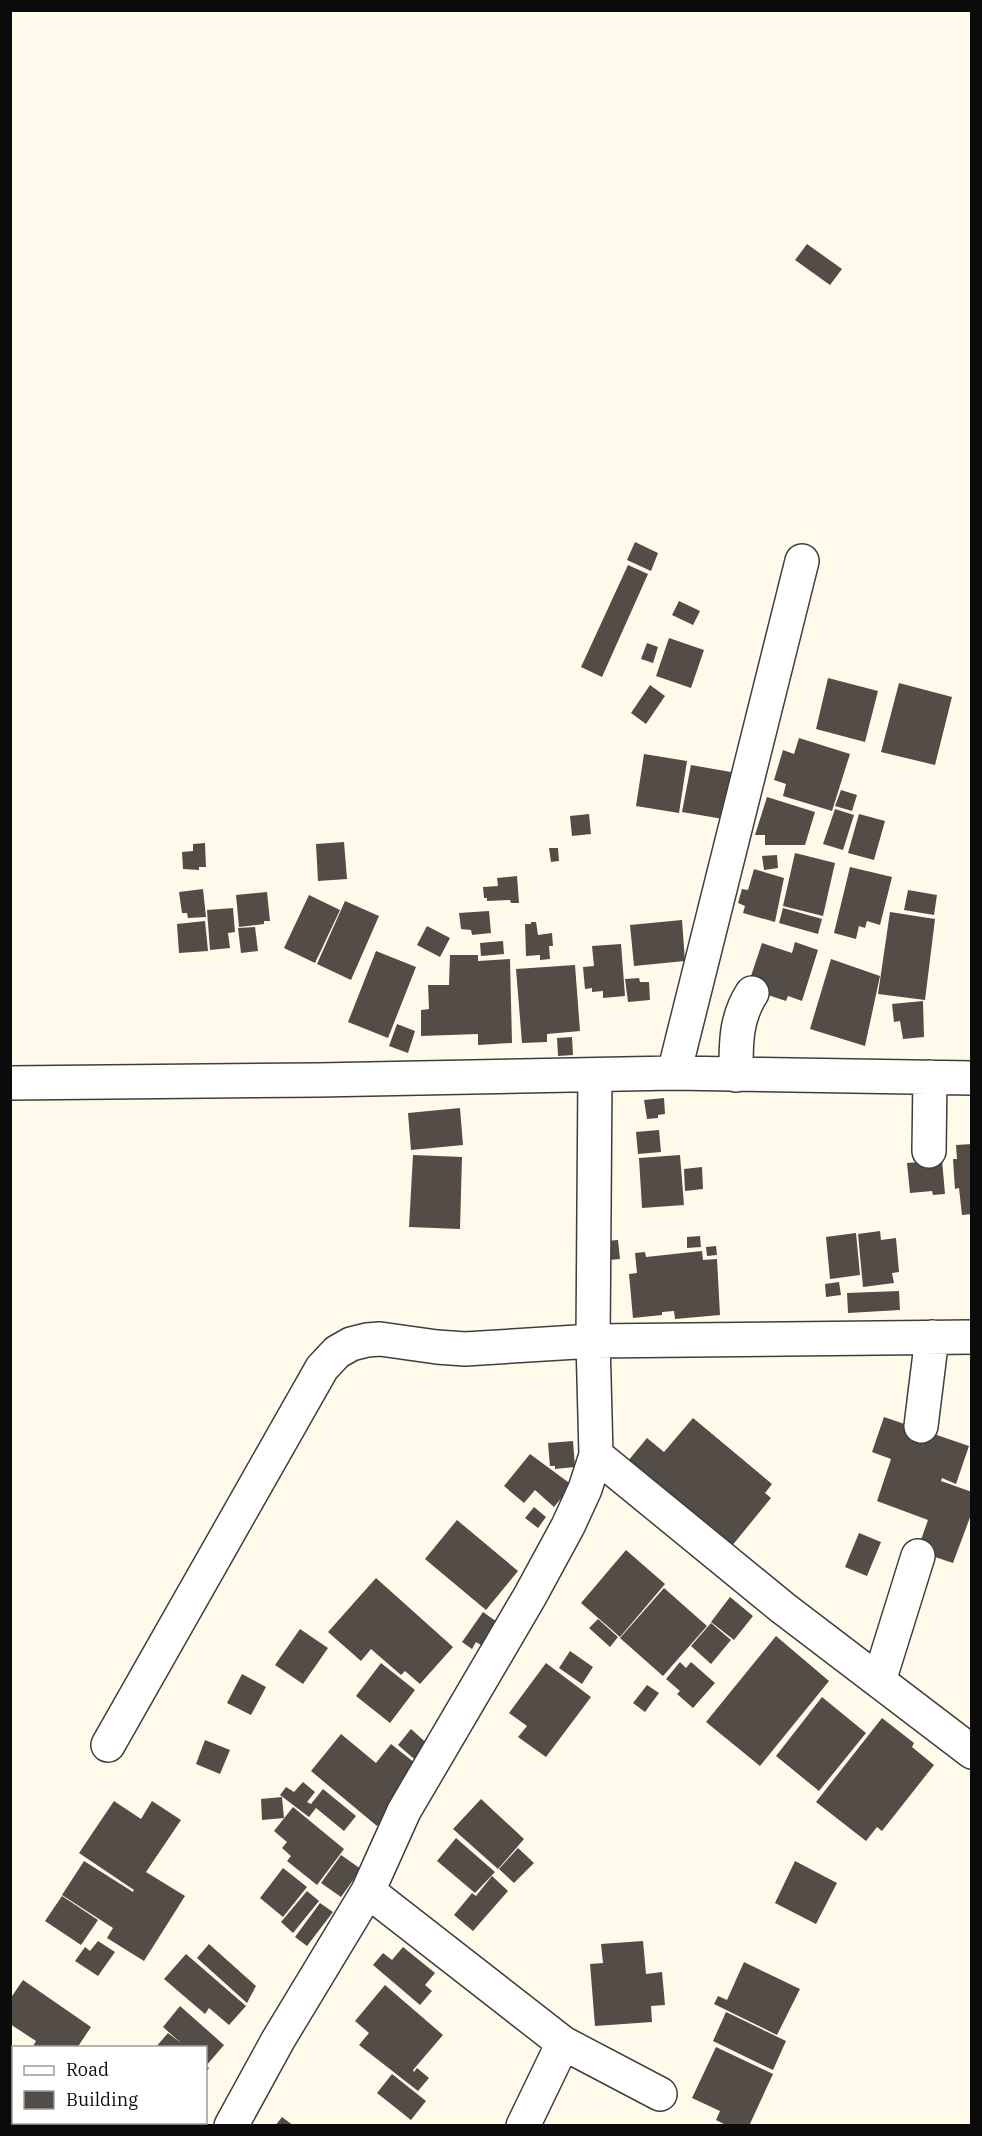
<svg xmlns="http://www.w3.org/2000/svg" width="982" height="2136" viewBox="0 0 982 2136" font-family="'IBM Plex Serif',serif">
<style>
.building{fill:#544c47}
.lines{fill:none;stroke-linecap:round;stroke-linejoin:round}
.minor-casing{stroke:#3e3e3e;stroke-width:36}
.minor{stroke:#fff;stroke-width:33}
</style>
<rect width="100%" height="100%" fill="#fffae9"/>
<path class="building" d="M807 244 842 269 830 285 795 260Z
M635 542 658 553 651 571 627 560Z
M628 565 648 574 602 677 581 667Z
M679 601 700 611 693 625 672 615Z
M669 638 704 650 691 688 656 676Z
M647 643 658 647 653 663 641 659Z
M828 678 878 691 865 742 816 729Z
M899 683 952 697 935 765 881 752Z
M650 685 665 696 646 724 631 713Z
M799 738 850 754 832 811 783 796 786 784 774 780 783 750 794 754Z
M644 754 687 761 679 813 636 806Z
M691 765 731 772 723 819 682 812Z
M841 790 857 795 852 811 835 806Z
M767 797 815 812 805 845H765V835H755Z
M835 809 854 815 843 850 823 844Z
M589 814 591 834 572 836 570 816Z
M859 814 885 821 874 860 848 853Z
M344 842 347 879 318 881 316 844Z
M205 843 206 867H199V870L183 869 182 852 193 851V844Z
M549 848H558L559 861 551 862Z
M795 853 835 863 823 916 783 906Z
M777 855 778 868 764 870 762 856Z
M850 867 892 877 880 925 867 921 865 928 859 926 856 939 834 933Z
M754 869 784 878 775 922 743 913 745 906 738 903 742 889 748 890Z
M517 876 519 903H511L510 900 487 901V898H484L483 887 498 886 497 878Z
M203 889 206 917 188 918 187 913H182L179 892Z
M908 890 937 895 934 915 904 910Z
M267 892 270 921H264V924L239 927 236 895Z
M309 895 340 910 315 963 284 948Z
M345 901 379 916 351 980 317 964Z
M233 908 235 932 228 933 230 948 210 950 207 910Z
M783 908 822 919 818 934 779 923Z
M489 911 491 933 472 935 471 930 461 929 459 913Z
M890 912 935 919 925 1000 878 994Z
M682 920 685 961 634 966 630 925Z
M205 921 208 951 179 953 177 924Z
M531 922H536L538 935 552 933 553 946H549L550 959 540 960V955L526 956 525 924H531Z
M427 926 450 938 440 957 417 945Z
M255 927 258 951 241 953 238 928Z
M503 941 504 954 481 956 480 943Z
M795 942 818 950 802 1001 788 996 786 1001 747 988 762 943 792 953Z
M621 944 625 996 603 998V991L592 992V988L585 989 583 967 594 966 592 946Z
M376 951 416 967 388 1038 348 1022Z
M450 955H478V961L510 959 512 1043 478 1045V1034L421 1036V1010L429 1009 428 985H449Z
M831 959 880 976 865 1046 810 1029Z
M575 965 580 1031 547 1034V1042L522 1043 516 969Z
M639 978 640 982H649L650 1000 628 1002 625 979Z
M923 1001 924 1037 903 1039 900 1021 894 1022 892 1004Z
M397 1024 415 1031 408 1053 389 1046Z
M572 1037 573 1055 558 1056 557 1038Z
M664 1098 665 1114 658 1115V1118L647 1119 644 1100Z
M460 1108 463 1145 411 1150 408 1113Z
M659 1130 661 1152 638 1154 636 1132Z
M972 1144V1214L962 1215 959 1188 955 1189 953 1159H957L956 1145Z
M413 1155 462 1157 460 1229 409 1227Z
M680 1155 684 1205 642 1208 639 1158Z
M942 1160 945 1194 933 1195 932 1191 910 1193 907 1163Z
M702 1167 703 1189 685 1191 684 1169Z
M880 1231 881 1240 896 1238 899 1272 892 1273 894 1283 863 1287 858 1234Z
M856 1233 860 1275 830 1279 826 1237Z
M700 1236 701 1247 687 1248V1237Z
M618 1240 620 1259 609 1260 607 1241Z
M716 1246 717 1255 707 1256 706 1247Z
M702 1251 703 1260 717 1259 720 1315 675 1319 674 1311 662 1312V1315L633 1318 629 1274 637 1273 635 1253 645 1252 646 1257Z
M839 1282 841 1295 826 1297 825 1284Z
M899 1291 900 1310 848 1313 847 1293Z
M884 1417 969 1446 956 1484 942 1478 941 1481 972 1492V1512L953 1563 917 1551 928 1520 877 1501 891 1459 872 1452Z
M693 1418 772 1484 765 1493 771 1498 731 1547 628 1461 647 1438 664 1452Z
M573 1441 575 1467 555 1469V1466H550L548 1443Z
M530 1454 572 1485 554 1507 535 1490 524 1503 504 1486Z
M534 1507 546 1517 538 1528 525 1518Z
M457 1520 518 1571 486 1610 425 1559Z
M859 1533 881 1542 867 1576 845 1567Z
M626 1550 665 1584 620 1637 581 1603Z
M376 1578 453 1647 420 1684 405 1671 401 1675 371 1649 361 1661 328 1632Z
M664 1588 707 1626 663 1676 620 1638Z
M730 1597 753 1616 734 1640 711 1622Z
M483 1612 500 1624 484 1647 476 1642 472 1649 462 1642Z
M598 1619 618 1637 610 1647 589 1628Z
M711 1623 731 1640 711 1664 691 1646Z
M300 1629 328 1648 303 1684 275 1665Z
M776 1636 829 1681 760 1766 706 1722Z
M570 1651 593 1667 582 1684 559 1668Z
M680 1662 686 1668 691 1662 715 1683 693 1708 677 1694 680 1691 666 1679Z
M381 1663 415 1690 390 1723 356 1696Z
M546 1663 591 1697 546 1757 518 1737 527 1726 509 1713Z
M242 1674 266 1687 251 1715 227 1703Z
M647 1685 659 1693 645 1712 633 1703Z
M822 1697 866 1733 819 1791 776 1756Z
M882 1718 914 1743 912 1747 934 1765 882 1831 877 1827 866 1841 816 1802Z
M411 1729 433 1749 420 1764 398 1745Z
M341 1734 376 1763 391 1744 420 1767 407 1789 377 1826 311 1771Z
M205 1740 230 1750 220 1774 196 1764Z
M303 1782 315 1792 307 1802 311 1804 323 1789 356 1816 344 1831 316 1808 309 1817 280 1795 286 1787 294 1792Z
M282 1797 284 1818 262 1820 261 1799Z
M481 1799 524 1839 498 1869 453 1829Z
M114 1801 141 1819 152 1801 181 1820 146 1872 185 1896 144 1961 107 1938 113 1928 62 1895 84 1861 133 1892 134 1890 79 1853Z
M293 1807 344 1849 317 1885 287 1861 291 1856 282 1848 287 1842 274 1831Z
M456 1838 495 1872 475 1893 437 1861Z
M518 1848 534 1863 514 1883 499 1869Z
M341 1855 361 1869 341 1897 321 1883Z
M795 1861 837 1883 816 1924 775 1903Z
M283 1868 307 1887 283 1917 260 1898Z
M492 1876 508 1891 473 1931 454 1915 472 1893 476 1896Z
M307 1891 319 1901 293 1933 281 1922Z
M62 1896 98 1920 81 1945 45 1921Z
M320 1903 333 1912 307 1946 295 1937Z
M98 1941 115 1952 98 1976 75 1961 85 1947 90 1951Z
M643 1941 646 1974 662 1972 665 2005 651 2006 652 2022 595 2026 590 1964 603 1963 601 1944Z
M209 1944 256 1986 247 2003 197 1958Z
M403 1947 435 1973 425 1985 432 1991 420 2005 373 1965 383 1953 392 1960Z
M186 1954 246 2006 229 2025 209 2008 205 2014 164 1979Z
M744 1962 800 1989 777 2035 714 2004 718 1996 727 2000Z
M23 1980 91 2027 77 2048H32L36 2041 10 2024V1999Z
M385 1985 443 2035 413 2070 414 2072 417 2068 429 2078 418 2091 359 2045 369 2033 355 2021Z
M180 2006 224 2045 206 2066 209 2068 206 2073V2048H155L168 2033 182 2044 163 2027Z
M726 2012 786 2041 773 2070 713 2041Z
M716 2047 773 2074 749 2126H728L716 2120 720 2111 692 2098Z
M392 2074 426 2101 411 2120 377 2093Z
M282 2117 294 2126H275Z"/>
<g class="lines">
<g class="minor-casing">
<path id="minor" d="M674 1073 802 561
M736 1075C736 1045 735 1019 752 993
M10 1083 318 1080 674 1073 972 1078
M929 1151 930 1077
M921 1426 932 1337
M596 1455 783 1608 972 1752
M879 1681 918 1556
M108 1745 322 1368 337 1352 351 1344 367 1340 380 1339 437 1347 465 1349 593 1341 972 1337
M368 1891 563 2043
M231 2126 278 2040 368 1891 404 1811 530 1596 568 1526 585 1489 596 1455 593 1341 595 1075
M523 2126 563 2043 660 2094"/>
</g>
<use href="#minor" class="minor"/>
</g>
<rect width="982" height="2136" fill="none" stroke="#0b0b0b" stroke-width="24"/>
<rect x="12" y="2046" width="195" height="78" fill="#ffffff" stroke="#9d9d9d" stroke-width="1.5"/>
<rect x="24" y="2066" width="30" height="9" fill="#ffffff" stroke="#9d9d9d" stroke-width="1.5"/>
<text x="66" y="2076" font-size="18" fill="#0b0b0b">Road</text>
<rect x="24" y="2091" width="30" height="18" fill="#544c47" stroke="#9d9d9d" stroke-width="1.5"/>
<text x="66" y="2106" font-size="18" fill="#0b0b0b">Building</text>
</svg>
